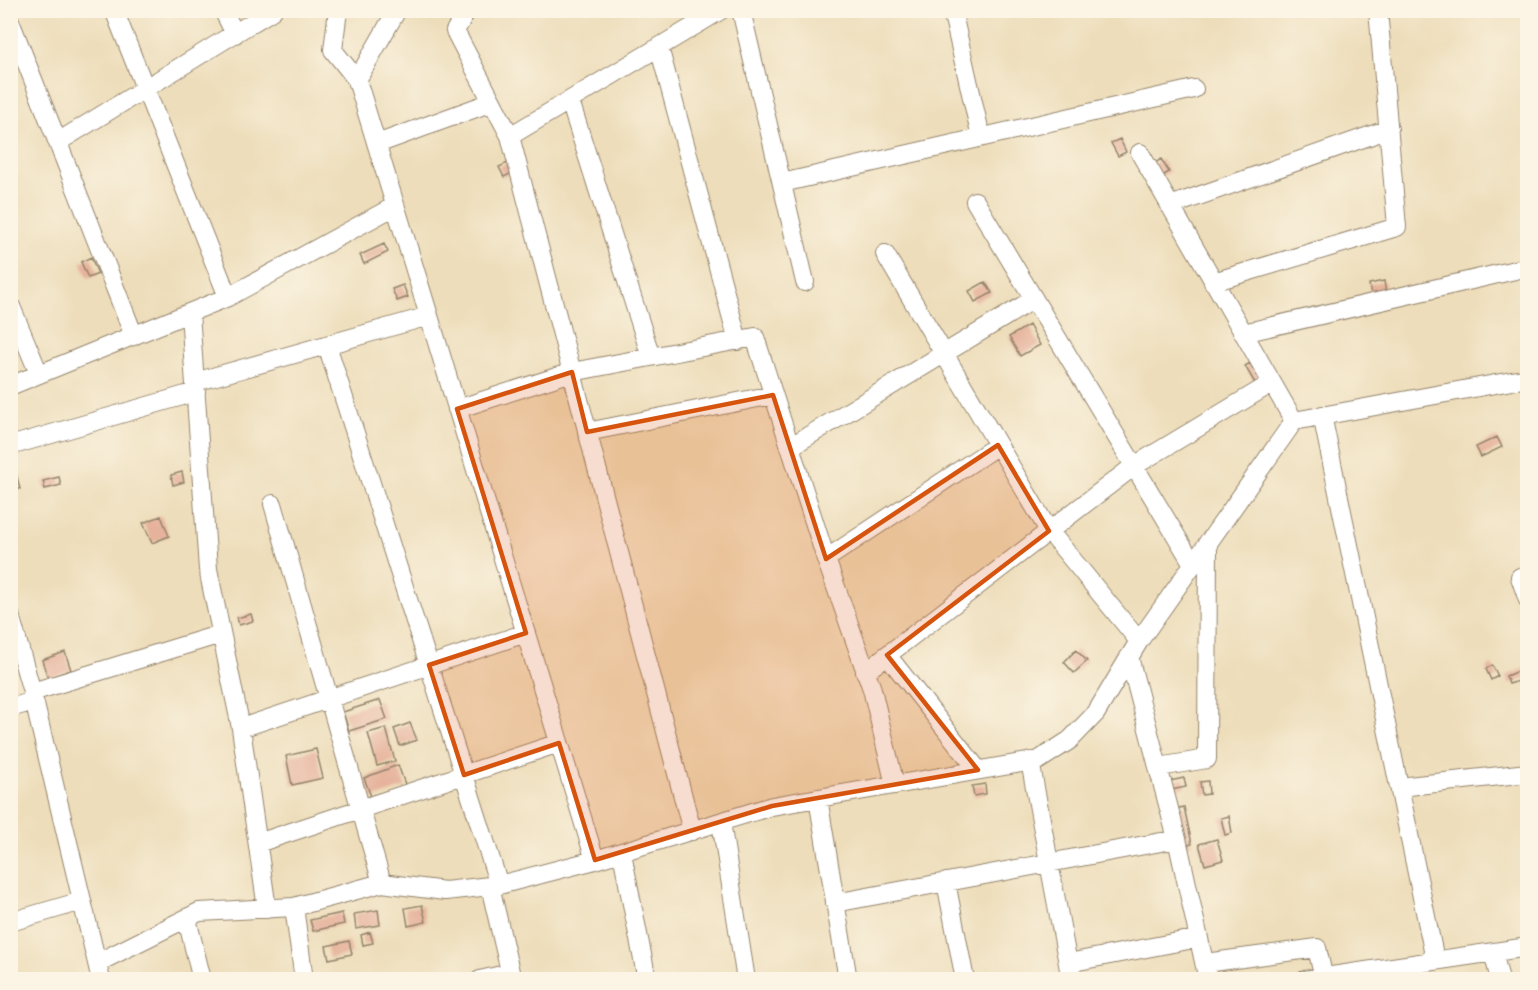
<svg xmlns="http://www.w3.org/2000/svg" width="1538" height="990" viewBox="0 0 1538 990" font-family="'Comic Neue',sans-serif">
<style>
.building{fill:#e6b29b}
.lines{fill:none;stroke-linecap:round;stroke-linejoin:round}
.minor-casing{stroke:#94846c;stroke-width:20}
.minor{stroke:#fff;stroke-width:18}
.marked{fill:#d7540e;fill-opacity:0.2;stroke:#d7540e;stroke-width:4.5;stroke-linejoin:round}
</style>
<rect width="100%" height="100%" fill="#fcf5e5"/>
<filter id="ink" filterUnits="userSpaceOnUse"><feTurbulence type="fractalNoise" baseFrequency=".0167" numOctaves="2"/><feDisplacementMap in="SourceGraphic" scale="12" xChannelSelector="R" yChannelSelector="G"/><feConvolveMatrix kernelMatrix="1 2 1 2 8 2 1 2 1" color-interpolation-filters="sRGB"/></filter>
<filter id="wash" filterUnits="userSpaceOnUse"><feTurbulence type="fractalNoise" baseFrequency=".008" numOctaves="4" result="noise"/><feDisplacementMap in="SourceGraphic" scale="24" xChannelSelector="R" yChannelSelector="G"/><feGaussianBlur stdDeviation="1.35" result="paint"/><feColorMatrix in="noise" values="0 0 0 0 0 0 0 0 0 0 0 0 0 0 0 0 0 1.4 0 .05"/><feComposite in="paint" operator="in"/></filter>
<g filter="url(#wash)">
<rect width="100%" height="100%" fill="#edddba"/>
<g id="blocks">
<path class="building" d="M1120 139 1126 152 1118 156 1111 143Z
M1161 159 1169 172 1158 179 1150 167Z
M512 161 516 171 504 177 499 167Z
M384 244 388 252 364 264 360 255Z
M91 257 98 274 88 278 81 262Z
M1384 281 1386 293 1371 295 1369 284Z
M985 282 992 293 975 302 969 291Z
M403 285 408 297 397 301 392 289Z
M1029 325 1040 345 1020 356 1009 337Z
M1250 363 1261 382 1256 385 1245 366Z
M1497 437 1502 447 1481 457 1476 447Z
M10 464H14L20 489 10 492Z
M182 472 184 482 173 485 171 475Z
M59 477 61 485 45 489 43 481Z
M161 516 169 536 152 543 143 523Z
M251 614 253 621 239 625 237 618Z
M1076 650 1087 661 1074 673 1064 662Z
M65 652 71 670 48 678 42 660Z
M1492 665 1498 676 1491 680 1486 669Z
M1525 668 1528 678 1509 684 1506 676Z
M380 700 387 719 349 731 343 712Z
M410 723 417 740 400 746 394 729Z
M386 728 395 761 377 766 368 733Z
M316 749 323 778 292 785 286 756Z
M398 765 406 787 372 799 364 778Z
M1184 778 1186 787 1171 790 1170 781Z
M1208 781 1209 794 1202 795 1200 782Z
M985 784 986 794 974 796 972 786Z
M1184 807 1192 844 1182 846 1175 809Z
M1229 816 1232 833 1225 835 1221 818Z
M1217 839 1223 860 1205 865 1199 844Z
M422 905 426 922 408 926 405 908Z
M378 910 380 925 356 929 354 914Z
M342 913 344 924 313 931 310 920Z
M370 932 373 943 363 945 361 935Z
M349 941 352 954 329 959 326 946Z"/>
</g>
</g>
<g filter="url(#ink)">
<use href="#blocks" fill-opacity="0" stroke="#94846c" stroke-width="1.5"/>
<g class="lines">
<g class="minor-casing">
<path id="minor" d="M114 10 228 297
M223 10 235 34
M338 10 333 50 357 80 595 860
M467 10 455 31 510 136 692 831
M741 10 805 282
M952 10 981 137
M10 21 134 336
M659 47 738 341
M357 80 397 10
M570 101 651 357
M510 136 721 10
M58 142 273 10
M377 144 492 102
M1140 153 1294 421
M782 183 1194 89
M975 201 1193 564
M1170 206 1389 129
M885 254 1049 531 1139 641
M1213 282 1397 227 1378 10
M10 304 39 374
M190 313 208 569 241 728 267 909
M1243 333 1528 267
M327 345 499 885
M195 382 429 316
M10 386 228 297 395 206
M457 409 572 372 755 337 826 559 872 689 895 785
M1322 415 1435 960
M587 432 773 395
M10 446 196 392
M790 447 1034 299
M273 504 382 883
M826 559 998 445
M1520 577 1528 600
M10 615 32 692 101 980
M887 655 978 770
M1129 657 1177 839 1208 980
M865 672 1134 466 1272 383
M32 692 221 634
M10 708 34 701
M241 728 526 633
M1030 761 1071 980
M1159 767 1207 759 1208 542
M1399 787 1528 773
M818 798 848 980
M721 822 746 980
M258 843 559 743
M622 853 647 980
M946 882 965 980
M490 886 512 980
M835 903 1177 839
M294 907 304 980
M187 919 202 980
M10 922 82 901
M1493 952 1500 980
M97 963 199 912 294 907 382 883 445 891 499 885 595 860 772 806 1039 760 1070 740 1096 713 1139 641 1294 421 1528 378
M1068 963 1199 938
M1205 963 1317 948 1323 975
M480 980 510 973
M1305 980 1528 947"/>
</g>
<use href="#minor" class="minor"/>
</g>
</g>
<path class="marked" d="M572 372 587 432 773 395 826 559 998 445 1049 531 887 655 978 770 772 806 595 860 559 743 464 775 429 665 526 633 457 409Z"/>
<rect width="1538" height="990" fill="none" stroke="#fcf5e5" stroke-width="36"/>
</svg>
